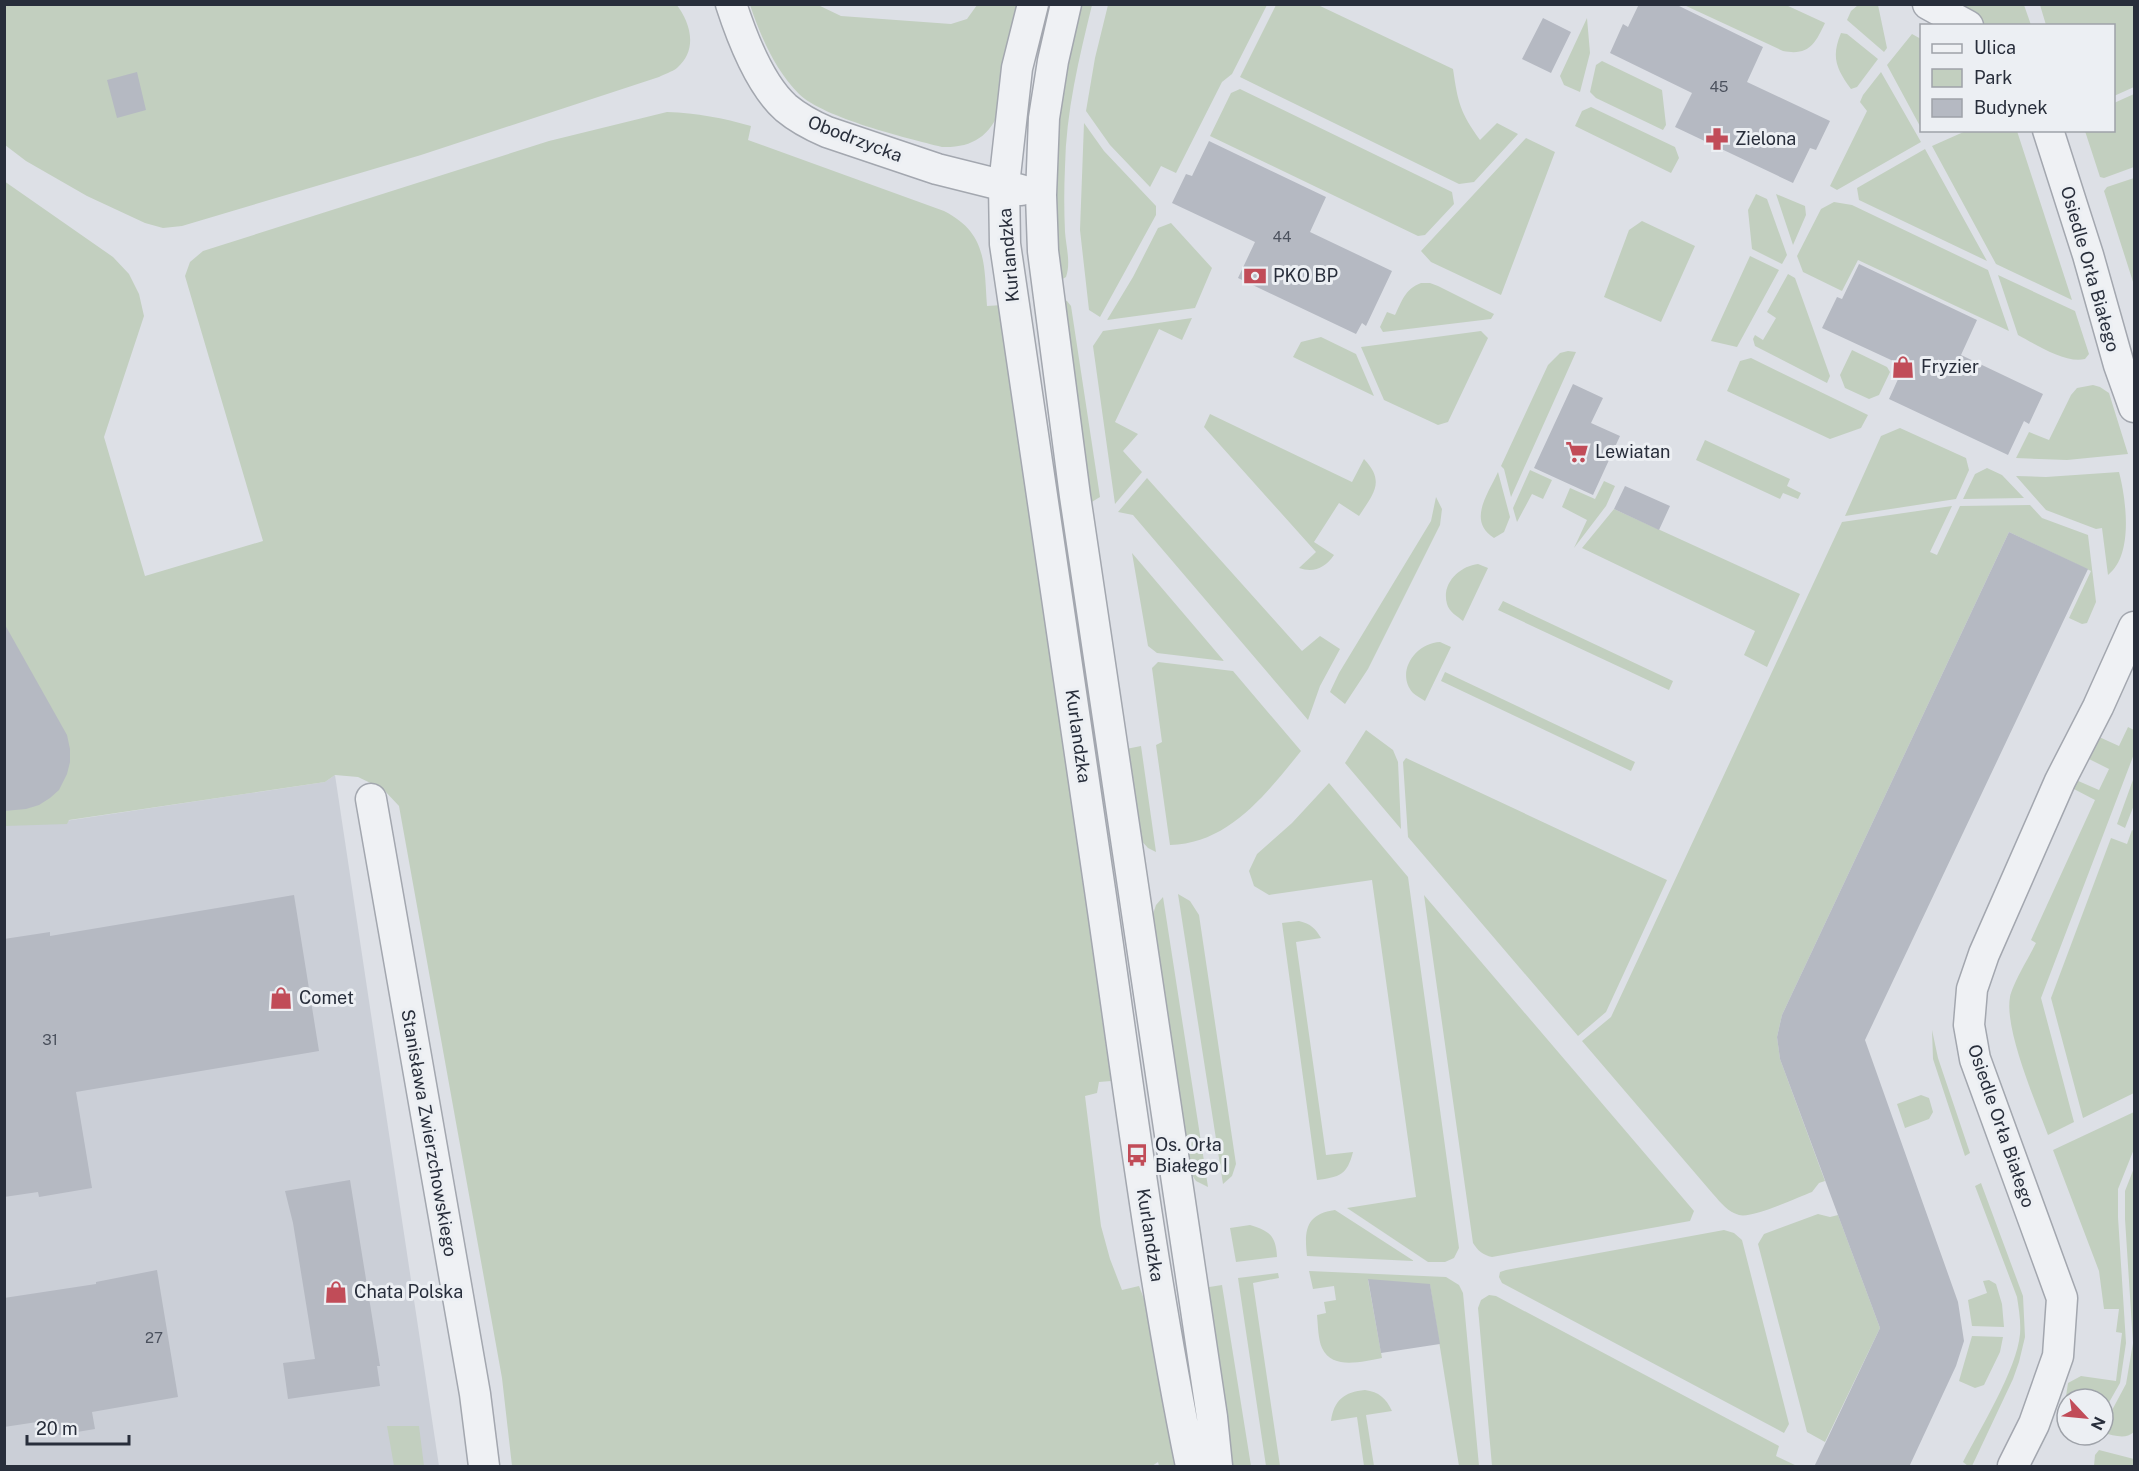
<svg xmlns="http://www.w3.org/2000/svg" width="2139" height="1471" viewBox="0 0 2139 1471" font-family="'Public Sans',sans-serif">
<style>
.built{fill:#cbcfd7}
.green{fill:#c2cfbf}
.building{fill:#b5b9c2}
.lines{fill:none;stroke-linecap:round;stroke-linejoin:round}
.street-casing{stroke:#a3a7af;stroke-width:33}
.street{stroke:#eff1f4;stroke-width:30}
.labels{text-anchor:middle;stroke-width:6;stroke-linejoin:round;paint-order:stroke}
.number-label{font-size:15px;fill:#4b515d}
.street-label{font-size:18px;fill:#282e3b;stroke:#eceff3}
.poi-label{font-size:18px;fill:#282e3b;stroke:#eceff3;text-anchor:start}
</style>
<rect width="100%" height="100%" fill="#dde0e6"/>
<path class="built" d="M335 775 439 1466H5L4 821H65L325 782Z"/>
<path class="green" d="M676 4C691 23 698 50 677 68 672 72 664 74 659 77L421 155 182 226 163 228 145 223 87 196 26 161 5 145V5Z
M750 5H818L841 16 951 24 967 19 977 5H1022L1000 109C990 137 971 148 942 147 906 138 824 118 799 94 775 70 760 35 750 5Z
M1077 5H1092C1079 58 1066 112 1065 167 1064 189 1064 210 1065 232 1066 246 1071 263 1066 277L1061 280 1053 281 1051 165Z
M1108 5H1267L1232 74 1222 82 1176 173 1161 166 1150 187 1110 145 1086 111 1095 58Z
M1276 5H1318L1453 69C1458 103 1460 112 1480 140L1497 123 1518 134 1474 182 1459 184 1240 77Z
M1684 5H1786L1825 23C1815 44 1809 56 1783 51Z
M1858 5H1878L1887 48 1884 52 1847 20 1851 11Z
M1953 5H2024L2031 25H1985Z
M2040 5H2134V87L2114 96V26L2046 25Z
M1587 18 1590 53 1580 92 1564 85 1560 76Z
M1841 33 1847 34 1878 59 1857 87 1851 89C1836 68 1831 57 1841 33Z
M1912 34 1921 39V128L1887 65Z
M1602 61 1662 90 1666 125 1663 130 1596 98 1590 92 1596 65Z
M1881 72 1921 142 1837 190 1830 186 1867 111 1860 102 1863 95Z
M1240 89 1452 192 1454 204 1425 235 1418 236 1210 136 1231 93Z
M2134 94V167L2104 178 2100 177 2085 131 2114 130V103Z
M1591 107 1675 147 1679 158 1671 173 1575 126 1582 111Z
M667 112C697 113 723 118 751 126L748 140 944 211C987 233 984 263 987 306L1003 305 1111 1081 1099 1082 1097 1093 1085 1096 1101 1226 1110 1259 1122 1290 1139 1286 1144 1299 1152 1297 1177 1466H1159L1158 1462 1152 1466H512L502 1378 399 806 383 789 358 777 335 775 325 782 69 820 67 824 5 826 4 181 113 257 129 274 139 294 144 316 104 437 145 576 263 541 185 276 190 262 203 251 549 141Z
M1084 123 1104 151 1156 206V215L1100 317 1089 310 1080 230Z
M1968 130 2017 131 2072 300 1996 264 1932 146Z
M1526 138 1555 152 1501 295 1431 262 1421 251Z
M1925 149 1987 261 1859 200 1857 188Z
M2134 178V285L2104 191 2107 187Z
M1756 194 1767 199 1787 255 1782 264 1752 249 1748 210Z
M1776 194 1805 206 1806 215 1793 245Z
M1834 202 1852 205 1988 270 2009 331 1858 260 1842 291 1803 272 1797 256 1821 209Z
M1642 221 1695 246 1661 322 1604 297 1629 230Z
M1171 223 1212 268 1195 308 1107 320 1133 277 1158 228Z
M1750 256 1779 270 1737 347 1711 341Z
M1788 274 1795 278 1830 376 1827 383 1755 346 1753 339 1755 335 1763 340 1776 318 1767 312Z
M1998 275 2075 311 2089 354 2085 359C2066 364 2035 344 2018 335Z
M1421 283H1430L1438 286 1494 314 1491 319 1383 332 1380 327 1387 312 1395 315C1402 301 1405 289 1421 283Z
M1061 299 1067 301 1071 306 1100 497 1085 506Z
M1192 318 1182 340 1159 329 1115 422 1138 434 1123 451 1142 472 1115 504 1093 346 1103 331Z
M1481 331 1488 338 1448 422 1438 425 1384 400 1361 347Z
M1321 337 1356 354 1374 396 1293 357 1301 342Z
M1852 350 1887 367 1890 372 1879 395 1869 399 1845 388 1840 375Z
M1568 351 1576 352 1511 497 1504 469 1501 466 1548 365 1560 353Z
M1751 358 1868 415 1861 428 1830 439 1727 391 1740 361Z
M2093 385 2100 387 2109 393 2128 454 2067 460 2016 458 2029 432 2049 440 2071 395 2077 388Z
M1210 414 1352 482 1364 459C1386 482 1373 494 1359 516L1339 503 1314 542 1334 555C1325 568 1314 573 1299 568L1316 552 1204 427Z
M1900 428 1966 458 1969 470 1956 499 1845 516 1881 436Z
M1705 440 1790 479 1787 486 1801 493 1798 499 1783 493 1780 499 1696 460Z
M1987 468 2002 475 2024 498 1963 499 1975 474Z
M1530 470 1552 480 1543 499 1532 494 1517 522 1513 508Z
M1498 472 1510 517 1504 532 1494 538C1467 521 1488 494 1498 472Z
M2119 472C2126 499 2134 555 2108 575L2102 528 2096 529 2046 510 2016 476 2046 477Z
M1147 478 1302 651 1320 636 1340 649 1320 686 1308 720 1133 515 1118 512Z
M1604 481 1615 486 1606 506 1574 548 1587 520 1562 507 1570 488 1595 499Z
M1436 497 1442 509 1440 525 1368 669 1345 704 1330 692 1339 673 1431 521Z
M2030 505 2042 518 2088 535 2096 602 2087 623 2082 624 2069 618 2091 571 2009 532 1782 1015 1777 1037 1780 1059 1825 1181 1819 1183 1812 1192C1798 1197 1752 1219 1739 1215 1728 1212 1721 1203 1713 1194L1582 1041 1611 1017 1842 522 1952 506 1930 552 1937 555 1960 506Z
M1614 509 1800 594 1767 667 1744 655 1755 631 1582 548Z
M1132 553 1224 661 1157 653 1148 646Z
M1478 564 1488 568 1463 621C1457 616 1449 612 1447 604 1441 583 1460 566 1478 564Z
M1503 601 1673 681 1669 690 1498 610Z
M1440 642 1451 647 1425 701C1421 698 1416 696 1413 693 1395 673 1415 643 1440 642Z
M1158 662 1233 671 1301 751C1267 793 1229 844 1170 845L1156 745 1162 742 1152 668Z
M1445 672 1635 762 1631 771 1441 681Z
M2128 727 2134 730V754L2041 998 2074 1122 2048 1135C2036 1103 2004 1029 2010 997 2013 983 2029 957 2036 943L2031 940 2095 800 2072 788 2076 780 2099 790 2109 769 2087 758 2097 736 2119 746Z
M1366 730 1393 750 1398 762 1401 829 1345 763Z
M1141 746 1156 852 1148 848 1139 838 1126 749Z
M1406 758 1667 880 1606 1012 1578 1036 1408 837 1403 762Z
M2134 777V805L2125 828 2117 824Z
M1329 783 1408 877 1459 1248 1454 1258 1445 1262H1428L1347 1208 1416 1197 1372 880 1269 895 1254 886 1249 871 1257 854 1292 823Z
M2132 830 2134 831V1093L2083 1118 2051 998 2111 838 2127 844Z
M1178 894 1190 901 1199 915 1236 1164 1232 1176 1223 1184Z
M1424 895 1694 1211 1690 1221 1492 1257C1483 1255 1478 1251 1473 1243Z
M1163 897 1208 1187 1196 1181 1188 1169 1151 920 1156 905Z
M1299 921C1311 924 1315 928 1321 938L1296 942 1326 1155 1353 1152C1347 1175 1340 1177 1317 1180L1282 923Z
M1932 1030 1938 1058 1970 1153 1965 1156 1933 1059Z
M1921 1095 1929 1098 1933 1112 1929 1119 1905 1128 1897 1104Z
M2134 1112V1149L2118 1189V1217L2126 1343 2120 1383 2103 1413V1399H2067V1411L2064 1410 2068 1383 2081 1376 2116 1381 2122 1333 2116 1332 2119 1309H2104L2099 1271 2053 1150Z
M2134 1168V1432C2125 1440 2114 1435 2103 1433V1427L2126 1384 2133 1343 2125 1219V1191Z
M1981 1183 2023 1296 2025 1337 2019 1362 2013 1379 1972 1466H1968L1963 1462C1980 1429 2017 1369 2020 1334 2021 1322 2019 1310 2017 1297L1975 1186Z
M1335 1210 1414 1261 1307 1256C1304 1230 1306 1214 1335 1210Z
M1818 1214 1830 1217 1838 1215 1880 1328 1825 1442 1807 1432 1758 1244 1764 1234Z
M1250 1225C1270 1231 1276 1236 1277 1257L1236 1262 1230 1228Z
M1724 1230 1734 1233 1742 1240 1789 1424 1784 1433 1502 1283 1499 1277 1500 1272 1506 1270Z
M1309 1271 1446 1277 1459 1285 1463 1293 1479 1466H1459L1430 1285 1368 1280 1382 1358C1363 1361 1333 1371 1322 1348 1318 1339 1318 1325 1317 1315L1326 1313 1324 1302 1336 1300 1334 1286 1313 1289Z
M1278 1273 1279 1278 1253 1283 1280 1466H1266L1238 1278Z
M1989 1280 1996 1284 2002 1304 2004 1327 1972 1326 1968 1300 1987 1293 1983 1281Z
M1222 1285 1251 1466H1232L1203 1288Z
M1489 1295 1496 1296 1779 1446 1776 1456 1797 1466H1492L1478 1308 1481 1300Z
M1972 1336 2003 1337 2000 1352 1984 1385 1975 1388 1959 1381Z
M1365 1390C1379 1392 1386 1398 1392 1411L1366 1415 1374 1466H1364L1357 1417 1331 1421C1334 1400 1344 1392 1365 1390Z
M387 1426H419L424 1466H394Z
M2099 1450 2134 1459V1466H2094L2095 1455Z"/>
<path class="building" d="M1639 4H1675L1763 47 1747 82 1830 121 1816 150 1810 148 1793 183 1675 127 1692 93 1610 53 1623 24 1628 27Z
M1543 18 1571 32 1551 73 1522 59Z
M137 72 146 110 117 118 107 80Z
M1209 141 1326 197 1310 232 1392 271 1366 326 1362 323 1356 334 1238 278 1255 242 1172 203 1186 174 1192 176Z
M1859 264 1977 320 1961 355 2043 394 2029 424 2024 421 2008 455 1889 399 1904 366 1822 328 1837 297 1842 299Z
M1573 384 1603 398 1591 423 1620 436 1593 495 1534 468Z
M1625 486 1670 506 1659 530 1614 509Z
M2009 532 2088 569 1865 1040 1958 1302 1964 1341 1956 1366 1909 1467H1814L1880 1328 1780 1059 1777 1037 1782 1015Z
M4 623 67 735 70 749V762L67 774 59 790 50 798 39 805 26 809 4 811Z
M294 895 319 1051 76 1092 92 1188 39 1197 38 1192 4 1197V939L50 932V936Z
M350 1180 380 1366H377L380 1386 288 1399 283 1363 315 1359 293 1223 285 1191Z
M157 1270 178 1397 92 1412 95 1429 59 1435 57 1419 4 1427V1298L96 1284V1282Z
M1368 1279 1430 1284 1440 1344 1381 1353Z"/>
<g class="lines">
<g class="street-casing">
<path id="street" d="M731 4C742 38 760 85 786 108 798 118 813 126 827 132L937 169 1021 190
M1033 4 1017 68 1004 185 1005 244C1036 459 1070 674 1100 890 1128 1082 1152 1276 1191 1466
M1066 4 1053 61 1044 118 1041 195 1043 251 1075 496 1212 1417 1217 1466
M1928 4 1968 26
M2048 130 2088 255 2119 365 2134 407
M371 799 475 1394 484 1466
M2013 1466 2034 1424 2058 1356 2062 1298 1975 1059 1969 1025 1972 989 1984 954 2060 781 2098 707 2134 627"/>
</g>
<use href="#street" class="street"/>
</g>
<defs>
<g id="pharmacy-bare" transform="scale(1.8)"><path d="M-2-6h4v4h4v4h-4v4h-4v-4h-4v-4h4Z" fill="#c14c58" stroke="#eceff3" stroke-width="2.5" paint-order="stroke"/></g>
<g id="bank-bare" transform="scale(1.8)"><path d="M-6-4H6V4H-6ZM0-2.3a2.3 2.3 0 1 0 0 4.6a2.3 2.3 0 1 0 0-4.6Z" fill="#c14c58" stroke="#eceff3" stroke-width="2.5" paint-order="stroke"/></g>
<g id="shop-bare" transform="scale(1.8)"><path d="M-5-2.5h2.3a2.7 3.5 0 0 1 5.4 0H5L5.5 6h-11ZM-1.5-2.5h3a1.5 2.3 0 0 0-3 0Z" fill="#c14c58" stroke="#eceff3" stroke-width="2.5" paint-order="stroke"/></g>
<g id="supermarket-bare" transform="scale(1.8)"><path d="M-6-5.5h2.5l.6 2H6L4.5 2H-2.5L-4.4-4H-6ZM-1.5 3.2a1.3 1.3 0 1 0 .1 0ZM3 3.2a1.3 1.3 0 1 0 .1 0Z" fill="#c14c58" stroke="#eceff3" stroke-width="2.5" paint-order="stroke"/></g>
<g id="bus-bare" transform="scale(1.8)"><path d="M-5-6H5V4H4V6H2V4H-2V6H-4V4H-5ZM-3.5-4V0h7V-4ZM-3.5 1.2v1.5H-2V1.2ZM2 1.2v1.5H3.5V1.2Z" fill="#c14c58" stroke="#eceff3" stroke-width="2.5" paint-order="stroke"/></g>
</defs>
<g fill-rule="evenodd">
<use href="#pharmacy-bare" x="1717" y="139"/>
<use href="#bank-bare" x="1255" y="276"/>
<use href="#shop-bare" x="1903" y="367"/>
<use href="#supermarket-bare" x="1577" y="452"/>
<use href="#shop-bare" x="281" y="998"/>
<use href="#bus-bare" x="1137" y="1155"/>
<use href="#shop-bare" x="336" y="1292"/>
</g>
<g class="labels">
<g class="number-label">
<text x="1719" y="92">45</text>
<text x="1282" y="242">44</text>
<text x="50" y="1045">31</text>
<text x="154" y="1343">27</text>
</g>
<g class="street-label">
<text transform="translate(855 139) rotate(21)" y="6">Obodrzycka</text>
<text transform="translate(1009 255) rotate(-95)" y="6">Kurlandzka</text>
<text transform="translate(2090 269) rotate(74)" y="6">Osiedle Orła Białego</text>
<text transform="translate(1078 736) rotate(82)" y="6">Kurlandzka</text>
<text transform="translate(2001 1126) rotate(71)" y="6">Osiedle Orła Białego</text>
<text transform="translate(429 1133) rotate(80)" y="6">Stanisława Zwierzchowskiego</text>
<text transform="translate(1150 1235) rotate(81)" y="6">Kurlandzka</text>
</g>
<g class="poi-label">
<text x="1735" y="145">Zielona</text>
<text x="1273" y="282">PKO BP</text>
<text x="1921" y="373">Fryzier</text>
<text x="1595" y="458">Lewiatan</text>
<text x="299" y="1004">Comet</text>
<text x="1155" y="1151">Os. Orła<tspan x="1155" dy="21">Białego I</tspan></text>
<text x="354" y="1298">Chata Polska</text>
</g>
</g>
<rect width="2139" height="1471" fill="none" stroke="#282e3b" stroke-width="12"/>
<rect x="1920" y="24" width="195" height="108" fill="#eceff3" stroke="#9ea2a9" stroke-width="1.5"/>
<rect x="1932" y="44" width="30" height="9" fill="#eff1f4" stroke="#9ea2a9" stroke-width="1.5"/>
<text x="1974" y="54" font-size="18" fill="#282e3b">Ulica</text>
<rect x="1932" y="69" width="30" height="18" fill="#c2cfbf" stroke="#9ea2a9" stroke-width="1.5"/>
<text x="1974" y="84" font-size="18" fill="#282e3b">Park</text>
<rect x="1932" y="99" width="30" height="18" fill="#b5b9c2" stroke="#9ea2a9" stroke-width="1.5"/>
<text x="1974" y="114" font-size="18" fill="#282e3b">Budynek</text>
<g transform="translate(2085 1417) rotate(116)"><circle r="28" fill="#eceff3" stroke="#9ea2a9" stroke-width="1.5"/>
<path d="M0-4.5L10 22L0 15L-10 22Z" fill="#c14c58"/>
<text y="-9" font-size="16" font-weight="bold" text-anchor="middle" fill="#282e3b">N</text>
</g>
<path d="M27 1435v9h102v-9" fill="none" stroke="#282e3b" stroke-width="3"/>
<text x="36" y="1435" font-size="18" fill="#282e3b" stroke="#eceff3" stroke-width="4.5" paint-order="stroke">20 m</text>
</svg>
